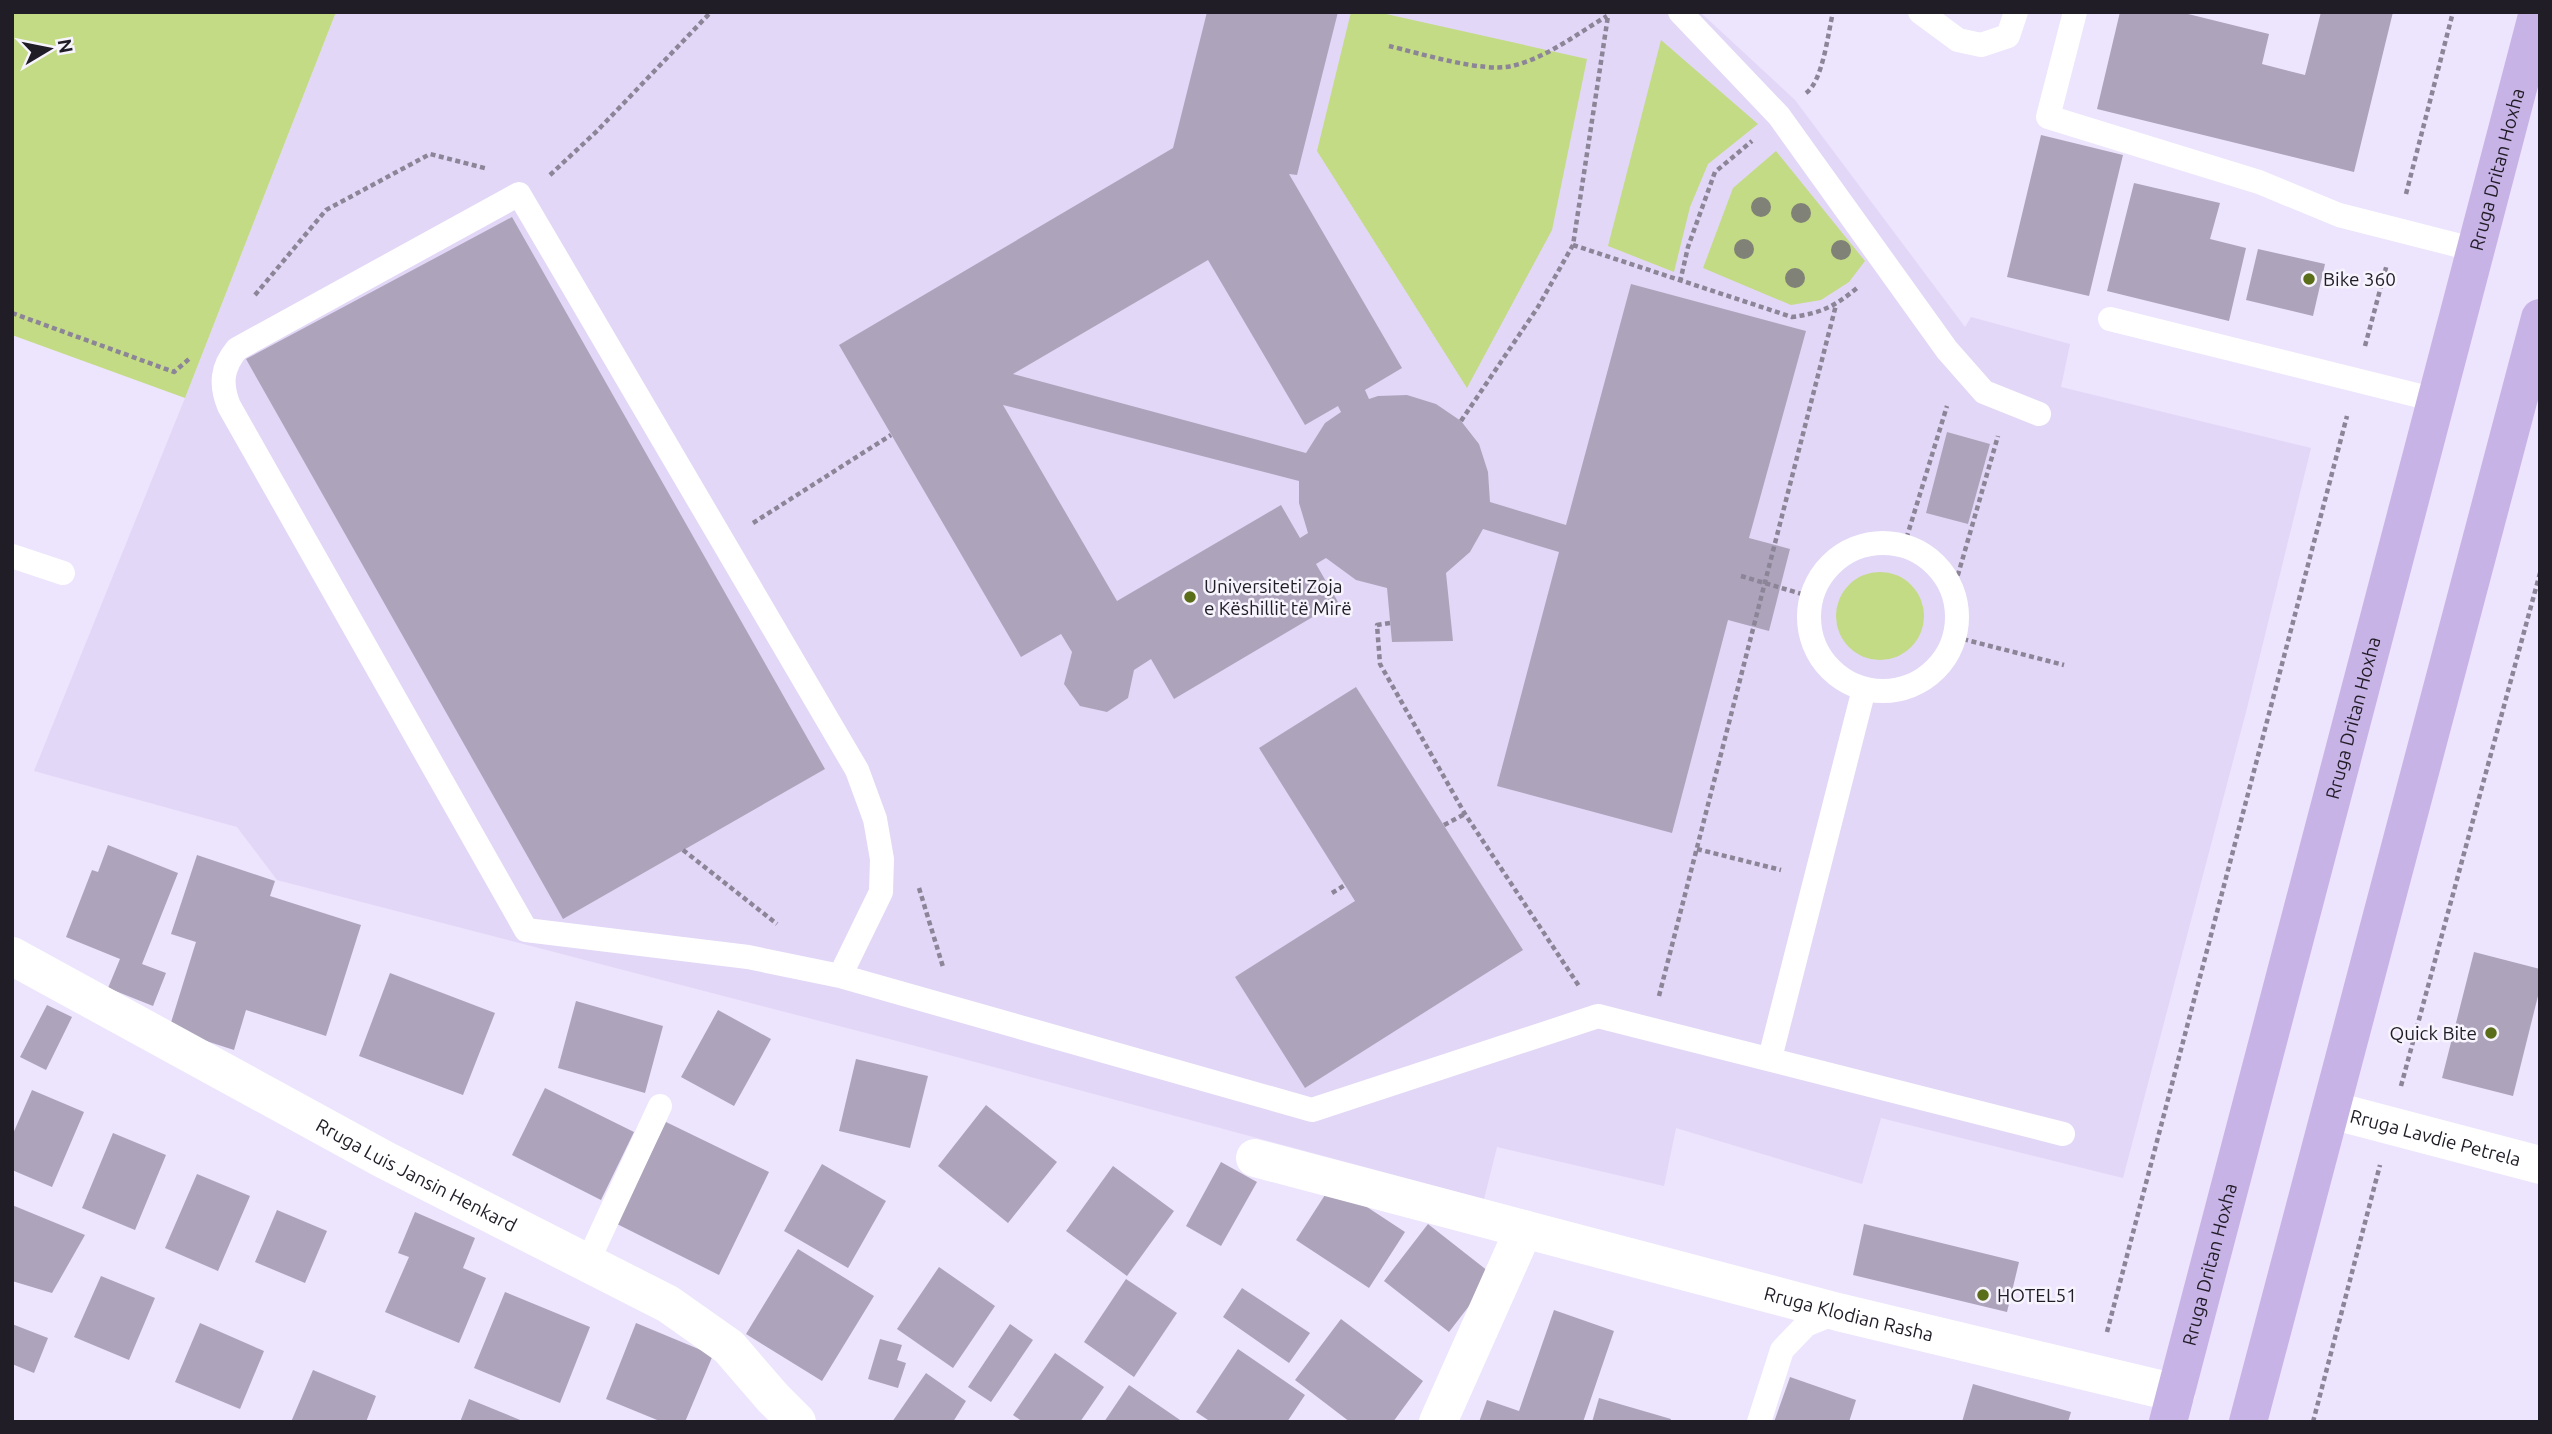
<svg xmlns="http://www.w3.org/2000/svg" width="2552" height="1434" viewBox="0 0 2552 1434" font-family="Ubuntu,sans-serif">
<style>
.built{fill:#e2d7f7}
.green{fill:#c3db84}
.building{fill:#ada4bc;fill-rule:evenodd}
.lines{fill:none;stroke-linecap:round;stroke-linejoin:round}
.path{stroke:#8c8597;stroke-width:4.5;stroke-dasharray:5 3.5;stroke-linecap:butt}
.service{stroke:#fff;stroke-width:24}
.minor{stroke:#fff;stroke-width:38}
.primary{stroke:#c8b3e7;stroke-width:38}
.tree{fill:#808177}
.poi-dot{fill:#5a6d19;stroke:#f8f4fe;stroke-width:2.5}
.labels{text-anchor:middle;stroke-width:5;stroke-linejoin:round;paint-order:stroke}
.street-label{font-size:19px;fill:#211d27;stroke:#f8f4fe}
.poi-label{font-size:19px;fill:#211d27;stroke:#f8f4fe;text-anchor:start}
</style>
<rect width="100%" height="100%" fill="#ede4fd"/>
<path class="built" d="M336 12H1700L1795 100 1965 327 1971 317 2070 344 2061 387 2311 448 2246 712 2123 1178 1881 1118 1862 1184 1676 1128 1664 1186 1497 1147 1484 1199 897 1041 277 880 237 827 34 771 185 398Z"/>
<path class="green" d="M12 12H336L185 398 12 335Z
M1351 12H1377L1587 59 1552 230 1467 388 1317 151Z
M1661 40 1758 124 1708 164 1690 207 1674 272 1608 246Z
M1776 151 1865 261 1849 282 1821 300 1791 305 1703 268 1733 188Z
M1836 616a44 44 0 1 1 88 0a44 44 0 1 1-88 0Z"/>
<path class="building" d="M1207 12H1338L1297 175 1289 174 1402 368 1365 390 1369 399 1378 396 1407 395 1436 404 1461 421 1479 444 1488 472 1490 502 1566 525 1631 284 1806 331 1749 538 1790 549 1769 631 1728 620 1672 833 1497 786 1559 552 1483 529 1470 552 1446 573 1453 641 1392 642 1387 588 1356 580 1326 558 1316 564 1338 602 1174 699 1151 659 1134 670 1128 698 1107 712 1080 706 1064 684 1072 652 1061 634 1021 657 839 345 1173 148ZM1208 260 1305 425 1338 406 1341 412 1325 423 1306 453 1013 374ZM1003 405 1299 481V503L1308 533 1300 538 1281 505 1117 601Z
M2120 12H2180L2269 34 2262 64 2305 75 2321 12H2393L2354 172 2097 109Z
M2041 135 2123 155 2089 296 2007 277Z
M2134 183 2220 203 2210 239 2246 248 2229 321 2107 291Z
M512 217 825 769 563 919 246 359Z
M2258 249 2325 264 2313 316 2246 300Z
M1947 432 1990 444 1968 524 1926 513Z
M1356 687 1523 950 1305 1088 1235 977 1355 901 1259 748Z
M108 845 178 873 142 964 166 973 153 1006 108 988 120 959 66 937 92 870 98 872Z
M197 855 275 881 270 896 361 925 326 1036 246 1010 234 1050 169 1029 196 942 171 934Z
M2474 952 2540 969V988L2513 1096 2442 1078Z
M390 973 495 1013 463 1095 359 1056Z
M576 1001 663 1026 645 1093 558 1068Z
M47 1005 72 1017 46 1070 20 1057Z
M718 1010 771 1039 734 1106 681 1077Z
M856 1059 928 1076 910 1148 839 1131Z
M545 1088 634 1132 601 1200 512 1155Z
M32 1090 84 1112 52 1187 12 1170V1136Z
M986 1105 1057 1162 1008 1223 938 1166Z
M666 1122 769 1172 719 1275 617 1224Z
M113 1133 166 1155 135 1230 82 1208Z
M1221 1162 1257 1182 1221 1246 1186 1226Z
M822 1164 886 1201 848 1268 784 1231Z
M1113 1166 1174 1211 1127 1276 1066 1231Z
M197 1174 250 1196 218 1271 165 1248Z
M1332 1184 1405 1232 1369 1288 1296 1240Z
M12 1205 85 1235 52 1293 12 1281Z
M277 1210 327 1231 305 1283 255 1262Z
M415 1212 475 1238 463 1268 486 1278 459 1343 385 1312 409 1257 398 1253Z
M1428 1224 1493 1275 1449 1332 1384 1281Z
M1864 1224 2019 1262 2007 1312 1853 1275Z
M798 1249 874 1296 822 1381 746 1334Z
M939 1267 995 1306 953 1368 897 1329Z
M101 1276 155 1298 129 1360 74 1337Z
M1126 1279 1177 1313 1134 1377 1084 1342Z
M1242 1288 1310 1333 1289 1363 1223 1317Z
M505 1292 590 1327 560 1403 474 1368Z
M1554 1310 1614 1331 1583 1422H1479L1487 1400 1519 1411Z
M1341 1319 1423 1381 1393 1422H1350L1295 1380Z
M200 1323 264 1351 240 1409 175 1382Z
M636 1323 713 1355 685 1422H662L606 1399Z
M12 1324 48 1338 34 1373 12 1364Z
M1010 1324 1033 1340 991 1402 968 1387Z
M880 1339 902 1345 897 1360 906 1363 898 1388 868 1379Z
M1238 1349 1305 1395 1287 1422H1211L1196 1412Z
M1055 1353 1104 1387 1080 1422H1023L1013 1415Z
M313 1370 376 1396 366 1422H291Z
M926 1373 966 1401 953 1422H892Z
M1790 1377 1856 1400 1849 1422H1774Z
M1973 1384 2071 1412 2068 1422H1962Z
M1129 1385 1183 1422H1104Z
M1599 1398 1671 1419 1670 1422H1592Z
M469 1399 525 1422H460Z"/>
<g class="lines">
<path class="path" d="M1389 46C1419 53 1483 73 1512 66 1546 58 1577 34 1607 16
M1806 93C1823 81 1828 33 1833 12
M550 175 597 131 711 12
M2406 194 2453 12
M1573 245 1792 317C1821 313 1834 307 1857 288
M1680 282 1688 247 1715 172 1752 141
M255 295 326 210 430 154 488 169
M12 313 174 372 189 359
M2365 346 2387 264
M1461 421 1538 307 1573 245 1608 16
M753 523 891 435
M1904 546 1947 406
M1741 576 1812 597
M1953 592 1998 436
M1390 623 1377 625 1380 664 1465 814 1579 986
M1955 637 2064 665
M1444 825 1465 814
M1697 849 1781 870
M683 850 777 924
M919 888 943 967
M1332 893 1345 885
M1659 996 1836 305
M2401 1086 2540 573
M2107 1332 2347 416
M2313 1422 2380 1165"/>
<path class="service" d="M1680 12 1779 116 1947 350 1984 392 2039 414
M1920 12 1958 40 1981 45 2008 36 2016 12
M2075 12 2048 117 2259 182 2339 215 2476 250
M2110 319 2436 400
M1809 617a74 74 0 1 1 148 0a74 74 0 1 1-148 0Z
M12 556 63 573
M840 976 881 892 882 859 875 819 857 770 519 194 237 349C222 367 220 384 229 406L526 930 748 957 840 976 1312 1110 1598 1016 2063 1134
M1770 1058 1864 689
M587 1263 660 1106
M1759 1422 1782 1350 1806 1325 1838 1312"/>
<g class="minor">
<path id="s1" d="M12 956 383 1159 668 1304 729 1347 773 1398 797 1422"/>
<path id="s2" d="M2331 1110 2540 1165"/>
<path id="s3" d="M1255 1158 1838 1312 2176 1393"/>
<path d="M1438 1422 1524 1229"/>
</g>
<g class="primary">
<path id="s4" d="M2168 1422 2538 12"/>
<path d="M2248 1422 2540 318"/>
</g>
</g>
<g class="tree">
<circle cx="1761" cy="207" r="10"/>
<circle cx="1801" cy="213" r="10"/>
<circle cx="1744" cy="249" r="10"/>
<circle cx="1841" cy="250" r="10"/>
<circle cx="1795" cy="278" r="10"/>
</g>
<g class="poi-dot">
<circle cx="2309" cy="279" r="7"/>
<circle cx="1190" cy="597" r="7"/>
<circle cx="2491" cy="1033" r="7"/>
<circle cx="1983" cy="1295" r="7"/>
</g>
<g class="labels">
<g class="street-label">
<text dy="7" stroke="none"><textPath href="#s4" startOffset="1295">Rruga Dritan Hoxha</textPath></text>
<text dy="7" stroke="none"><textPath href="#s4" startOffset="728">Rruga Dritan Hoxha</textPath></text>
<text dy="7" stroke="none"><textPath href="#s2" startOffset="108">Rruga Lavdie Petrela</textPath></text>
<text dy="7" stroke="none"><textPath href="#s1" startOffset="460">Rruga Luis Jansin Henkard</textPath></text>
<text dy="7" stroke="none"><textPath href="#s4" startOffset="163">Rruga Dritan Hoxha</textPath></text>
<text dy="7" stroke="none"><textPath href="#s3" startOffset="614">Rruga Klodian Rasha</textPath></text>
</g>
<g class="poi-label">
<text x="2323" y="286">Bike 360</text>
<text x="1204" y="593">Universiteti Zoja<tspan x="1204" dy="22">e Këshillit të Mirë</tspan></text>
<text x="2477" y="1040" text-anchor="end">Quick Bite</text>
<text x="1997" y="1302">HOTEL51</text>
</g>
</g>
<rect width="2552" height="1434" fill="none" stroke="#211d27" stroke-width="28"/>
<g transform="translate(49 49) rotate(80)" stroke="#f8f4fe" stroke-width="5" paint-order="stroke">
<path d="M0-5L12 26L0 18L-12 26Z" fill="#211d27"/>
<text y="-10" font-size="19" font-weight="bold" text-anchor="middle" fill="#211d27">N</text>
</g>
</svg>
